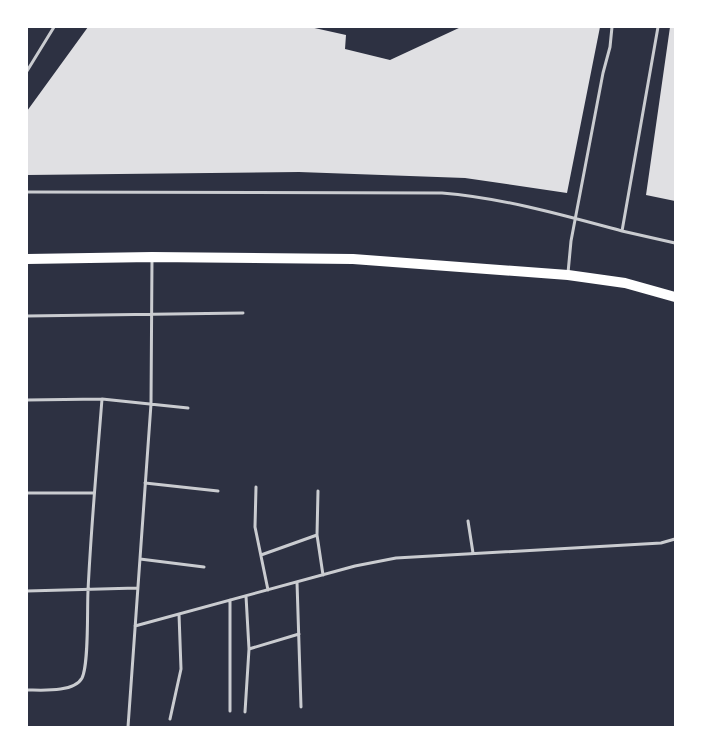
<svg xmlns="http://www.w3.org/2000/svg" width="702" height="754" viewBox="0 0 702 754" font-family="Poppins,sans-serif">
<style>
.building{fill:#e0e0e3}
.lines{fill:none;stroke-linecap:round;stroke-linejoin:round}
.service{stroke:#caccd0;stroke-width:3}
.primary{stroke:#fff;stroke-width:10}
</style>
<rect width="100%" height="100%" fill="#2d3142"/>
<path class="building" d="M88 27H310L346 35 345 49 390 60 461 27H600L567 193 465 178 299 172 27 175V111Z
M670 27H675V201L646 195Z"/>
<g class="lines">
<path class="service" d="M658 27 622 231 675 243
M27 71 54 27
M27 192 442 193C503 198 563 215 622 231
M568 273 571 241 603 73 610 47 612 27
M27 316 243 313
M27 400 102 399 188 408
M145 483 218 491
M256 487 255 527 268 590
M318 491 317 535 323 575
M27 493H94
M468 521 473 553
M261 555 317 535
M140 559 204 567
M297 582 301 707
M27 591 137 588
M246 596 249 649
M230 600V711
M135 626 355 566 396 558 661 543 675 539
M27 690C40 690 74 693 82 678 89 664 87 609 88 591 91 527 97 463 102 399
M245 712 249 649 299 634
M170 719 181 669 179 614
M128 727 151 404 152 259"/>
<path class="primary" d="M27 259 152 257 353 259 568 275 625 283 675 297"/>
</g>
<rect width="702" height="754" fill="none" stroke="#ffffff" stroke-width="56"/>
</svg>
